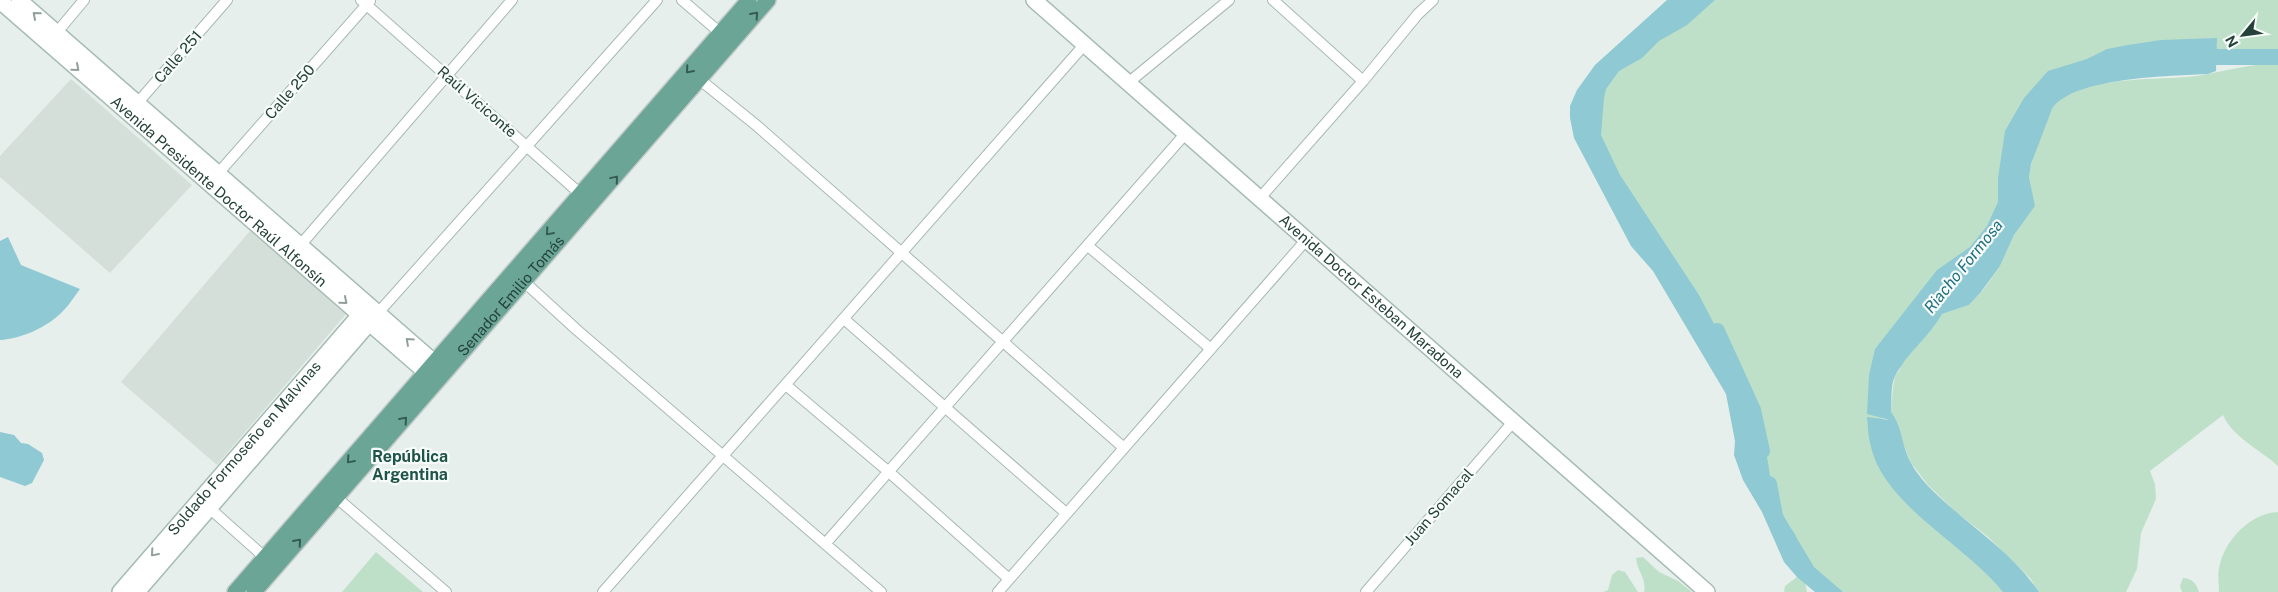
<svg xmlns="http://www.w3.org/2000/svg" width="2278" height="592" viewBox="0 0 2278 592" font-family="'Public Sans',sans-serif">
<style>
.built{fill:#d4dfda}
.green{fill:#bfe0c8}
.water{fill:#8ec9d4}
.lines{fill:none;stroke-linecap:round;stroke-linejoin:round}
.river{stroke:#8ec9d4;stroke-width:16}
.street-casing{stroke:#a8b8b2;stroke-width:12}
.secondary-casing{stroke:#a4bbb3;stroke-width:18}
.primary-casing{stroke:#c2cac8;stroke-width:18}
.street{stroke:#fff;stroke-width:10}
.secondary{stroke:#fff;stroke-width:15}
.primary{stroke:#6aa596;stroke-width:15}
.oneway{stroke:#92a09c}
.oneway2{stroke:#365b51}
.labels{text-anchor:middle;stroke-width:4.5;stroke-linejoin:round;paint-order:stroke}
.street-label{font-size:15px;fill:#24423a;stroke:#f7fbf9}
.water-label{font-size:16px;font-style:italic;fill:#1c6f80;stroke:#f7fbf9}
.neighbourhood-label{font-size:16px;font-weight:bold;fill:#1f5548;stroke:#f7fbf9}
</style>
<rect width="100%" height="100%" fill="#e6efeb"/>
<path class="built" d="M71 79 192 185 110 273 0 177V156Z
M250 231 346 314 217 465 121 382Z"/>
<path class="green" d="M1702 0H2278V57L2116 58 2052 86 2019 190 1912 329 1879 403 1892 453 2021 592H1828L1776 521 1753 410 1722 338 1601 157 1600 86Z
M2265 64 2278 65V466C2261 450 2232 437 2223 415L2150 471 2155 484 2156 499 2141 533 2137 569 2126 592H2039L2030 578 1987 536 1956 512 1928 485 1911 463 1891 412 1893 387 1895 376 1899 371 1901 365 1942 314 1969 305 1984 289 2000 266 2014 235 2035 206C2018 180 2041 134 2052 109 2075 71 2169 83 2208 74 2227 70 2246 66 2265 64Z
M2278 512V592H2219C2219 583 2217 573 2220 564 2226 539 2251 513 2278 512Z
M376 552 423 592H342Z
M1643 557 1659 572 1678 581 1692 592H1644C1647 579 1637 571 1636 558Z
M1618 570 1625 572 1638 592H1603L1608 590 1612 575Z
M1797 577H1804L1807 592H1784L1785 586Z
M2183 578C2193 579 2196 583 2199 592H2182L2180 586Z"/>
<path class="water" d="M1667 0H1715L1687 25 1659 41 1642 58 1619 71 1606 89 1604 98 1601 135 1620 175 1699 295 1725 345 1744 388 1763 440 1768 462 1776 520 1783 515 1814 567 1843 592H1815L1797 577 1784 562 1762 512 1743 480 1734 455 1735 441 1726 394 1653 271 1631 246 1574 138 1570 118V106L1577 90 1595 65Z
M2217 38 2216 71 2208 74C2171 76 2072 77 2052 109L2031 164 2029 178 2035 206 2014 235 2000 266 1981 292 1969 305 1942 314C1929 337 1907 353 1895 376 1890 386 1892 401 1891 412 1901 425 1901 439 1907 454 1911 466 1920 477 1928 486 1964 523 2010 549 2039 592H2003C1967 546 1884 505 1871 447 1868 437 1868 427 1867 417L1890 420 1867 414 1869 375 1875 349 1937 270 1970 247 1987 226 1998 202V178L2005 131 2024 98 2048 71 2087 59 2107 49 2128 45 2161 40Z
M8 237 21 265 80 289C74 297 69 305 63 311 48 327 21 339 0 340V241Z
M0 432 14 435 21 443 28 444 42 453 44 460 32 483 25 486 0 477Z"/>
<g class="lines">
<path class="river" d="M2195 57H2278
M1717 331 1753 410 1762 451
M1769 484 1776 521 1788 538"/>
<g class="street-casing">
<path id="street" d="M361 0 585 198
M682 0 725 37
M1273 0 1363 81
M53 37 84 0
M699 79 756 125 1124 448
M1128 83 1229 0
M134 107 227 0
M214 178 370 1
M1260 198 1363 81 1418 14 1433 0
M1088 246 1211 349
M297 249 512 0
M520 278 577 330 881 592
M378 313 657 0
M844 319 1066 513
M787 386 889 472 1009 579
M337 498 446 592
M206 505 270 562
M825 544 1186 133
M603 592 1085 44
M998 592 1307 239
M1366 592 1513 422"/>
</g>
<g class="secondary-casing">
<g id="secondary">
<path d="M19 0 443 370"/>
<path id="s1" d="M1034 0 1707 592"/>
<path id="s2" d="M0 1 436 381"/>
<path id="s3" d="M120 592 366 308"/>
<path d="M137 592 376 315"/>
</g>
</g>
<g class="primary-casing">
<g id="primary">
<path d="M235 592 749 0"/>
<path id="s4" d="M254 592 768 0"/>
</g>
</g>
<use href="#street" class="street"/>
<use href="#secondary" class="secondary"/>
<use href="#primary" class="primary"/>
</g>
<defs><path id="oneway-chevron" d="M-2-3.5L2.5 0L-2 3.5" fill="none" stroke-width="1.6" stroke-linecap="round" stroke-linejoin="round" transform="scale(1.25)"/></defs>
<g class="oneway">
<use href="#oneway-chevron" transform="translate(36 15) rotate(-139)"/>
<use href="#oneway-chevron" transform="translate(76 68) rotate(41)"/>
<use href="#oneway-chevron" transform="translate(344 301) rotate(41)"/>
<use href="#oneway-chevron" transform="translate(409 341) rotate(-138)"/>
<use href="#oneway-chevron" transform="translate(154 553) rotate(131)"/>
</g>
<g class="oneway2">
<use href="#oneway-chevron" transform="translate(755 15) rotate(-49)"/>
<use href="#oneway-chevron" transform="translate(689 70) rotate(131)"/>
<use href="#oneway-chevron" transform="translate(615 179) rotate(-50)"/>
<use href="#oneway-chevron" transform="translate(549 232) rotate(131)"/>
<use href="#oneway-chevron" transform="translate(404 420) rotate(-49)"/>
<use href="#oneway-chevron" transform="translate(350 460) rotate(131)"/>
<use href="#oneway-chevron" transform="translate(298 542) rotate(-49)"/>
</g>
<g class="labels">
<g class="street-label">
<text transform="translate(178 57) rotate(-49)" y="5">Calle 251</text>
<text transform="translate(290 92) rotate(-49)" y="5">Calle 250</text>
<text transform="translate(477 102) rotate(41)" y="5">Raúl Viciconte</text>
<text dy="5" stroke="none"><textPath href="#s2" startOffset="290">Avenida Presidente Doctor Raúl Alfonsín</textPath></text>
<text dy="5" stroke="none"><textPath href="#s1" startOffset="449">Avenida Doctor Esteban Maradona</textPath></text>
<text dy="5" stroke="none"><textPath href="#s4" startOffset="392">Senador Emilio Tomás</textPath></text>
<text dy="5" stroke="none"><textPath href="#s3" startOffset="190">Soldado Formoseño en Malvinas</textPath></text>
<text transform="translate(1439 507) rotate(-49)" y="5">Juan Somacal</text>
</g>
<g class="water-label">
<text transform="translate(1963 266) rotate(-51)" y="6">Riacho Formosa</text>
</g>
<g class="neighbourhood-label">
<text x="410" y="462">República<tspan x="410" dy="18">Argentina</tspan></text>
</g>
</g>
<g transform="translate(2243 35) rotate(241)" stroke="#f7fbf9" stroke-width="4" paint-order="stroke">
<path d="M0-4L9 19L0 12L-9 19Z" fill="#24423a"/>
<text y="-8" font-size="14" font-weight="bold" text-anchor="middle" fill="#24423a">N</text>
</g>
</svg>
